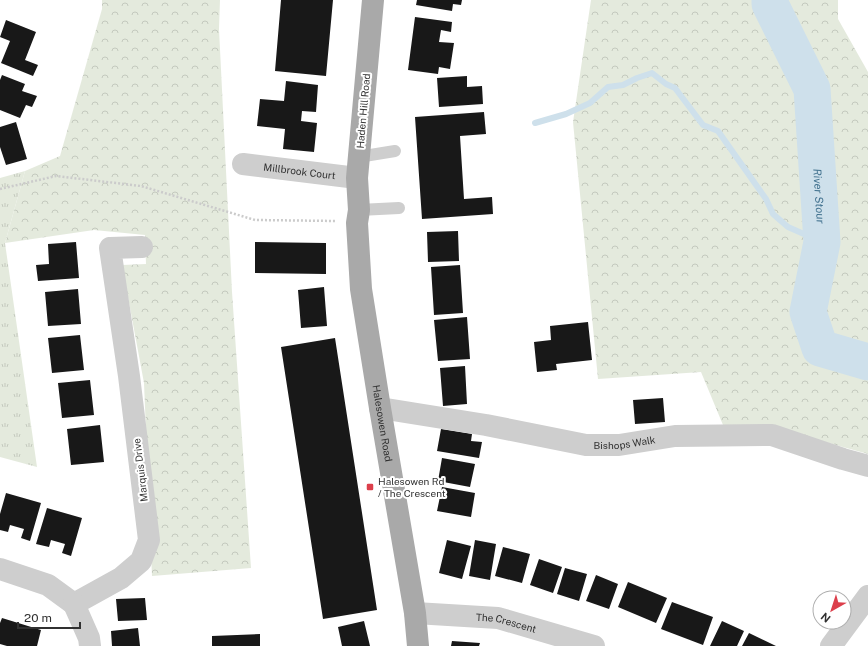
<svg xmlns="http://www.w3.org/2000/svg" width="868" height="646" viewBox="0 0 868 646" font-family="'Public Sans',sans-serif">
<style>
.grass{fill:url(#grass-tufts)}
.forest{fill:url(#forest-crowns)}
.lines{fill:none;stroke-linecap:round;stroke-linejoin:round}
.stream{stroke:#cee0eb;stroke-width:6}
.river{stroke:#cee0eb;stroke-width:37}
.building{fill:#181818}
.path{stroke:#cbcbcb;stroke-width:2.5;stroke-dasharray:2 2;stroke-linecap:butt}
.lane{stroke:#cecece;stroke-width:12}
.street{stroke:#cecece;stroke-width:22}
.primary{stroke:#a9a9a9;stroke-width:22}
.poi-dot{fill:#dc3f4b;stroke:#fff;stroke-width:1.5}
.labels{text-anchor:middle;stroke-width:4;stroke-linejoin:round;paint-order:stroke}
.street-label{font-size:10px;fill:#313131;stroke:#fff}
.poi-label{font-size:10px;fill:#313131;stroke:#fff;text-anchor:start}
.water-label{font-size:11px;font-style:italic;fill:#42728f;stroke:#fff}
</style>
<defs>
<pattern id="grass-tufts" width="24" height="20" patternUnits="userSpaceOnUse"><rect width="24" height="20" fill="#e4eadd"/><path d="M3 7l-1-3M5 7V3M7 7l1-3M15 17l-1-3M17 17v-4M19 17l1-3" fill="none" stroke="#c4c9be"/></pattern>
<pattern id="forest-crowns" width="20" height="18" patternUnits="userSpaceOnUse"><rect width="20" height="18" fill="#e4eadd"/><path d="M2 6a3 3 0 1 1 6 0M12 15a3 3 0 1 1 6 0" fill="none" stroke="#c4c9be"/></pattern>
</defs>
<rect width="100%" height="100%" fill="#fff"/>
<path class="grass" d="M25 171 5 243 37 467 0 457V178Z"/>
<path class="forest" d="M102 0H220L219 29 232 292 251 568 152 576 144 383 122 265 146 264 145 235 94 230 5 243 25 171 60 156 102 9Z
M591 0H838V19L868 72V454L775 428 723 425 701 372 598 379 573 122Z"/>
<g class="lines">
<path class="stream" d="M535 123 566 114 590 103 608 87 623 85 637 78 652 73 666 84 675 88 703 125 718 131 766 199 773 214 788 227 822 242"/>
<path class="river" id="s1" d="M770 0V4L812 89 822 242 808 312 820 348 868 362"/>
</g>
<path class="building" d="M281 0H333L326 76 275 71Z
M417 0H462L461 5 453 4 452 11 416 5Z
M415 17 452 22 451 32 441 30 439 42 454 43 450 69 439 67 438 74 408 70Z
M6 20 36 32 25 60 38 65 33 76 1 63 10 41 0 37Z
M2 75 25 84 22 91 37 96 32 107 26 105 20 118 0 110V80Z
M467 76V87L482 86 483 104 439 107 437 78Z
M286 81 318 85 316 112 302 111 301 121 317 123 314 152 283 149 285 129 257 126 260 99 284 101Z
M484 112 486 134 460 136 464 199 492 197 493 214 422 219 415 117Z
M16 122 27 159 6 165 0 147V127Z
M458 231 459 261 428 262 427 232Z
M76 242 79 278 38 281 36 265 49 264 48 244Z
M255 242 326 243V274L255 273Z
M460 265 463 313 434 315 431 267Z
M324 287 327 326 301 328 298 290Z
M78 289 81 324 48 326 45 292Z
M467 317 470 359 438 361 434 320Z
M588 322 592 360 556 364 557 370 537 372 534 342 551 340 550 326Z
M80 335 84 370 52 373 48 338Z
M335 338 377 610 323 619 281 347Z
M465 366 467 404 443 406 440 368Z
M90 380 94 415 62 418 58 383Z
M663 398 665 422 635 424 633 400Z
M100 425 104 462 71 465 67 429Z
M441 429 472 434 471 441 482 442 479 458 437 451Z
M442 458 475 464 470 487 438 481Z
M442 487 475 493 471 517 437 511Z
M6 493 41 503 30 541 21 538 24 529 10 525 8 532 0 530V514Z
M47 508 82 518 71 556 62 553 65 544 51 540 49 547 36 544Z
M447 540 471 546 462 579 439 573Z
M475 540 496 544 490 580 469 576Z
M503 547 530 554 522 583 495 576Z
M539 559 562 567 553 593 530 585Z
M565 568 587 574 579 601 557 594Z
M596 575 618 584 609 609 586 601Z
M628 582 667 598 656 623 618 607Z
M145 598 147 620 118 621 116 599Z
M672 602 713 617 703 645 661 629Z
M2 618 41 630 37 646H7L0 644V623Z
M364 621 370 646H342L338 627Z
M722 621 744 631 737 646H710Z
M138 628 140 646H112L111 631Z
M749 633 776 646H742Z
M260 634V646H212V636Z
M452 641 480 643 479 646H451Z"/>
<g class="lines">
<path class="path" d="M0 189 56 176 141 186 255 220 336 221"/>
<path class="lane" d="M358 157 395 151
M359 210 399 208"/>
<g class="street">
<path id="s2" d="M243 164 357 178"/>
<path id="s3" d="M380 408 486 425 586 445H619L675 436 772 435 843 459 868 466"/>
<path d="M0 569 48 585 74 604 121 578 141 561 149 540 129 376 110 248 142 247"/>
<path d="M74 604 89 638 90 646"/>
<path id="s4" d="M415 613 498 618 594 646"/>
<path d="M831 646 868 596"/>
</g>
<path class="primary" id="s5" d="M373 0 357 178 359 210 357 223 361 289 380 408 415 613 418 646"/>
</g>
<rect class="poi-dot" x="366" y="483" width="8" height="8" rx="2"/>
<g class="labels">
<g class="street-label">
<text transform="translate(363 111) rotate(-85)" y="4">Haden Hill Road</text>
<text dy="4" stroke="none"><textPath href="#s2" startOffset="57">Millbrook Court</textPath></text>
<text dy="4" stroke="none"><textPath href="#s5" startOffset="426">Halesowen Road</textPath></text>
<text dy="4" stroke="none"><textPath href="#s3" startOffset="248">Bishops Walk</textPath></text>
<text transform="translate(140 470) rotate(-97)" y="4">Marquis Drive</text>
<text dy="4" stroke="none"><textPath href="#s4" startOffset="92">The Crescent</textPath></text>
</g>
<g class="poi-label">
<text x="378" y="485">Halesowen Rd<tspan x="378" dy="12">/ The Crescent</tspan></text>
</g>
<g class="water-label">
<text dy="4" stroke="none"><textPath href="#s1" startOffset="206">River Stour</textPath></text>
</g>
</g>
<g transform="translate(832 610) rotate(219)"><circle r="19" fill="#ffffff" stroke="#adadad"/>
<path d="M0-3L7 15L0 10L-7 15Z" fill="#dc3f4b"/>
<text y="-6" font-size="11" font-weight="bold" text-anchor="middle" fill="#313131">N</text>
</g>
<path d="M18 622v6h62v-6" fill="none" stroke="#313131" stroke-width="2"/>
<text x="24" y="622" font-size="12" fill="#313131" stroke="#ffffff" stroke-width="3" paint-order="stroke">20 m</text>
</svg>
